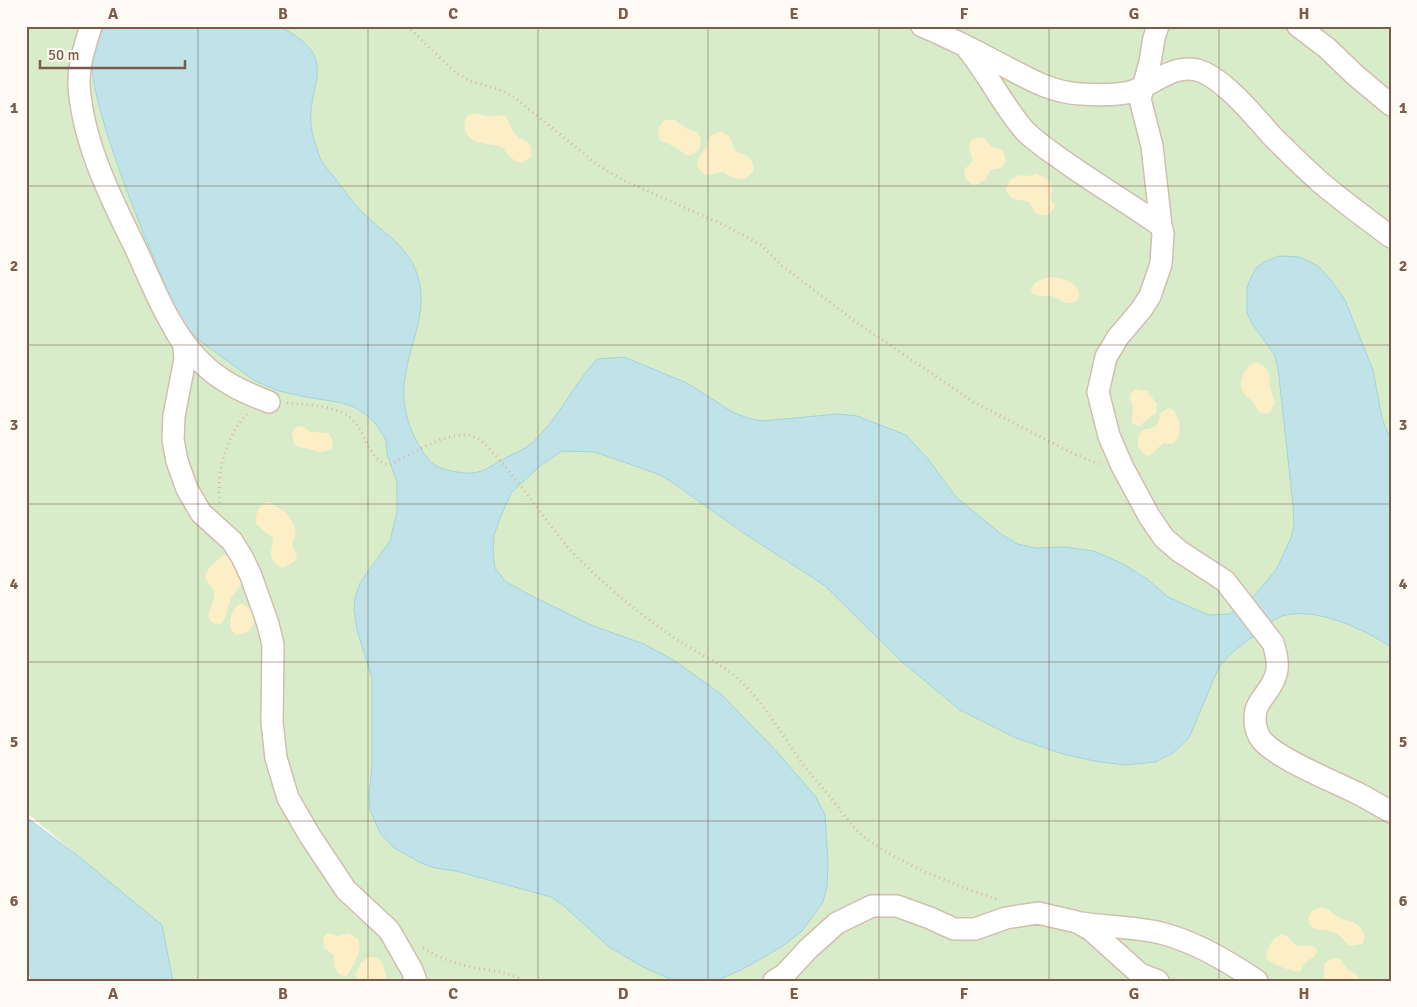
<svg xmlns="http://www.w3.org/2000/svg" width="1417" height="1007" viewBox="0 0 1417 1007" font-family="Signika,sans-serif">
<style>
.green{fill:#d8ecc9}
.sand{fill:#fcefc7}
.water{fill:#bfe3e8;stroke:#a5d3da}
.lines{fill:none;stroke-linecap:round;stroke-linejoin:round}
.minor-casing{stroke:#d1beb0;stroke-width:24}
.path{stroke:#d9b8a5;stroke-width:3;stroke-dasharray:1 4;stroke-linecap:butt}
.minor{stroke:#fff;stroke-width:21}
.grid{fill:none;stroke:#7a5c4d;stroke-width:1;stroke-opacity:0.55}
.neatline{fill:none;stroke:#7a5c4d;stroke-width:2}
.grid-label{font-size:16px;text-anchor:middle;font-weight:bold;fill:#7a5c4d}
</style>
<rect width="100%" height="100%" fill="#fdf6ec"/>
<path class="green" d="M26 26H1391V981H173L161 925 26 812Z"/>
<path class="sand" d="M470 114C477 113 481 115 487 116 494 117 498 114 505 116 510 121 510 128 514 133 522 143 534 138 531 157L522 163C512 161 508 154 502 147 489 142 468 147 465 128 463 122 466 118 470 114Z
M665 120H675L687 129 697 132 701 140 699 150C685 162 684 150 671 145 667 143 664 143 660 140 657 133 658 125 665 120Z
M721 131 730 137 735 151C747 156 755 156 753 172L745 179 734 178 723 172C711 173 705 181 697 165L699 157 706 148 710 136Z
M979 137 985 139 992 147 1003 150 1006 161 1001 168 990 170 985 180 976 185 971 184 965 177 964 170 973 161C970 150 964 141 979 137Z
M1036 174 1046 178 1052 186 1051 200 1055 205C1052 214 1044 219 1036 213 1033 210 1031 205 1029 202 1018 199 1010 202 1006 189L1010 180 1019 175 1029 176Z
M1054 277C1061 279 1068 280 1073 284 1081 290 1082 303 1070 303 1062 303 1058 297 1051 296 1043 295 1039 298 1032 293L1031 289C1035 279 1045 278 1054 277Z
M1258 362C1275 373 1267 377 1271 391 1272 395 1274 399 1275 403L1270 412C1258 418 1258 408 1253 402 1249 398 1244 396 1242 390 1238 379 1246 364 1258 362Z
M1136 389 1147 391 1157 404 1156 413 1139 426C1128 424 1132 418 1133 410 1134 401 1123 398 1136 389Z
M1169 408C1180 413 1181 427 1178 438L1173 444 1163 443 1151 455 1146 456 1138 447C1138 421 1150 434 1157 424 1159 421 1160 416 1161 412Z
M301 426 311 432 329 433 333 442 332 448C322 454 319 452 309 449 303 447 299 449 294 444L292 432 296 427Z
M269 502 287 513 295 528 296 534 292 544 297 558 294 562 282 568C266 558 272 554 273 538L256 524C255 515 257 510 263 503Z
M224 555C234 560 233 567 237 575 238 578 240 580 241 583 239 591 232 594 230 601 226 609 228 618 221 624 197 623 216 604 214 593 213 586 206 583 205 576L209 568 222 556Z
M240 604H243C251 609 255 614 254 623L248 632 237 635 231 630C229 621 231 609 240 604Z
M1321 907C1329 908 1331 913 1338 917 1342 921 1348 919 1353 922 1362 926 1368 936 1362 944L1351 946C1345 943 1342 936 1336 933 1327 928 1305 933 1309 916 1310 911 1316 908 1321 907Z
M328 933 338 936 349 933 358 939 360 950C358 955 350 973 346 976 334 975 334 965 334 955L324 948 323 938Z
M1283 934C1290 937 1294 946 1298 946 1305 947 1309 944 1315 947L1317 951 1315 956 1306 962 1300 971C1293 973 1271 964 1266 958 1266 949 1273 936 1283 934Z
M368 957C387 956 382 969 388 981H360L355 975 360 964Z
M1334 958 1341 960 1346 968 1358 976 1357 981H1324V964L1330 959Z"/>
<path class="water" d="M102 26H278C350 61 298 88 314 139 316 145 318 154 321 160 325 167 332 174 337 181 346 192 353 204 363 213 380 230 402 243 413 264 433 305 410 339 405 378 401 403 407 426 420 447 427 459 433 467 447 470 478 477 481 472 507 457 516 452 525 450 533 442 559 418 573 385 597 359L624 357 687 383 734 413 751 419 762 421 838 414 857 416 906 435 928 459 956 497 1001 534 1017 544 1036 548 1065 547 1094 551 1121 563 1146 578 1168 597 1208 615 1229 614 1235 611 1253 597 1276 570 1291 538 1294 525 1293 505 1278 368 1274 354 1253 325 1247 313V287L1255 269 1264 262 1279 256 1300 257 1318 266 1331 280 1345 300 1373 370 1382 418 1391 442V647C1364 629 1315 606 1282 616 1272 619 1263 630 1254 636 1240 646 1228 654 1218 669L1189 738 1173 753 1155 762 1125 765 1094 761 1063 754 1016 738 960 710 901 661 824 585 745 534 672 482 658 474 595 452 562 451 540 466 511 493 500 518 494 535 493 553 495 568 505 581 526 593 591 625 644 644 675 661 721 694 778 753 816 797 825 815 828 863 827 886 823 902 802 931 784 945 764 957 741 970 715 981H675L643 967 609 947 564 906 551 897 456 871 435 868 421 863 394 848 380 833 370 810 369 796 372 765V678L357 630 354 609 355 598 360 583 390 541 397 512V482L387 454 386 440 376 424 365 414 354 407 343 403 306 397 279 391 255 381 200 341 184 324 175 308C150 250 125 191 106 130 99 105 87 69 94 44 95 38 99 31 102 26Z
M26 817 77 855 162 925 173 981H32L26 964Z"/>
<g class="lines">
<g class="minor-casing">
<path id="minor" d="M91 26C85 46 78 65 79 86 83 142 109 194 133 243 153 284 167 329 201 362 221 382 243 392 269 402
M922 26C952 38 981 54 1010 69 1032 81 1055 93 1081 94 1096 95 1114 96 1130 92 1153 86 1171 64 1197 70 1223 77 1255 117 1273 137 1288 152 1303 167 1319 181 1342 201 1367 219 1391 237
M1158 26 1154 38 1150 62 1140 99 1152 146 1161 226
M1298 26 1327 48 1355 75 1391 105
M965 46C988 73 1002 105 1025 131 1037 143 1051 152 1065 162 1096 184 1130 204 1161 226L1163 233 1161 264 1150 296 1141 310 1118 337 1106 357 1098 392 1109 436 1122 466 1149 516 1164 538 1179 551 1225 581 1273 643C1280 664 1279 676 1266 693 1262 699 1258 703 1256 710 1254 719 1255 731 1261 739 1273 757 1335 782 1357 793 1369 799 1380 806 1391 812
M175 330 184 345 185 359 174 416 173 440 177 461 187 489 201 513 232 541 242 557 251 576 268 624 273 645 272 722 276 758 288 798 310 836 346 890 389 930 412 970 416 981
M1081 923C1107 927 1135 927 1161 933 1196 942 1228 961 1257 981
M774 981 785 974 808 949 837 923 872 906H897L930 918 954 929H975L1006 918 1038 913 1077 922 1091 930 1140 974 1158 981"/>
</g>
<path class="path" d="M407 26 456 73 470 81 498 89 514 97 599 166 625 181 724 225 761 245 781 265 856 322 975 403 1074 454 1099 464
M287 403C306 405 328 405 345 414 366 425 366 461 389 465 414 454 448 428 475 437 491 441 553 532 571 551 604 585 640 615 679 641 697 653 722 664 737 678 767 705 784 740 808 771 817 782 826 791 834 802 843 814 852 826 863 836 900 865 954 884 998 900
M220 503C216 472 226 436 247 414
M423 948C439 958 456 964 475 968 492 971 509 972 524 981"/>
<use href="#minor" class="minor"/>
</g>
<path class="grid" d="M198 26V981M368 26V981M538 26V981M708 26V981M879 26V981M1049 26V981M1219 26V981M26 186H1391M26 345H1391M26 504H1391M26 662H1391M26 821H1391"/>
<rect width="1417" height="1007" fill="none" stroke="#fffaf3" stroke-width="55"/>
<path d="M40 60v8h145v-8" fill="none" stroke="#7a5c4d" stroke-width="2.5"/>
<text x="48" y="60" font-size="15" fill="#7a5c4d" stroke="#fffaf3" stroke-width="4" paint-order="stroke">50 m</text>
<rect x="28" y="28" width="1362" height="952" class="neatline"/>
<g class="grid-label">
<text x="113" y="19">A</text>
<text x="283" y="19">B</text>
<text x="453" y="19">C</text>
<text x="623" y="19">D</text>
<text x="794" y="19">E</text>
<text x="964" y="19">F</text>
<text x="1134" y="19">G</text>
<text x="1304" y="19">H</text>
<text x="14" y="113">1</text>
<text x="1403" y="113">1</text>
<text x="14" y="271">2</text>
<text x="1403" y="271">2</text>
<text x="14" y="430">3</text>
<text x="1403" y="430">3</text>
<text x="14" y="589">4</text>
<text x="1403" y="589">4</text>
<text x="14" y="747">5</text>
<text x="1403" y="747">5</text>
<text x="14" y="906">6</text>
<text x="1403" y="906">6</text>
<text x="113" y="999">A</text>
<text x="283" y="999">B</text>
<text x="453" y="999">C</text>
<text x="623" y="999">D</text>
<text x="794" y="999">E</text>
<text x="964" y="999">F</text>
<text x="1134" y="999">G</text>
<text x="1304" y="999">H</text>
</g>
</svg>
